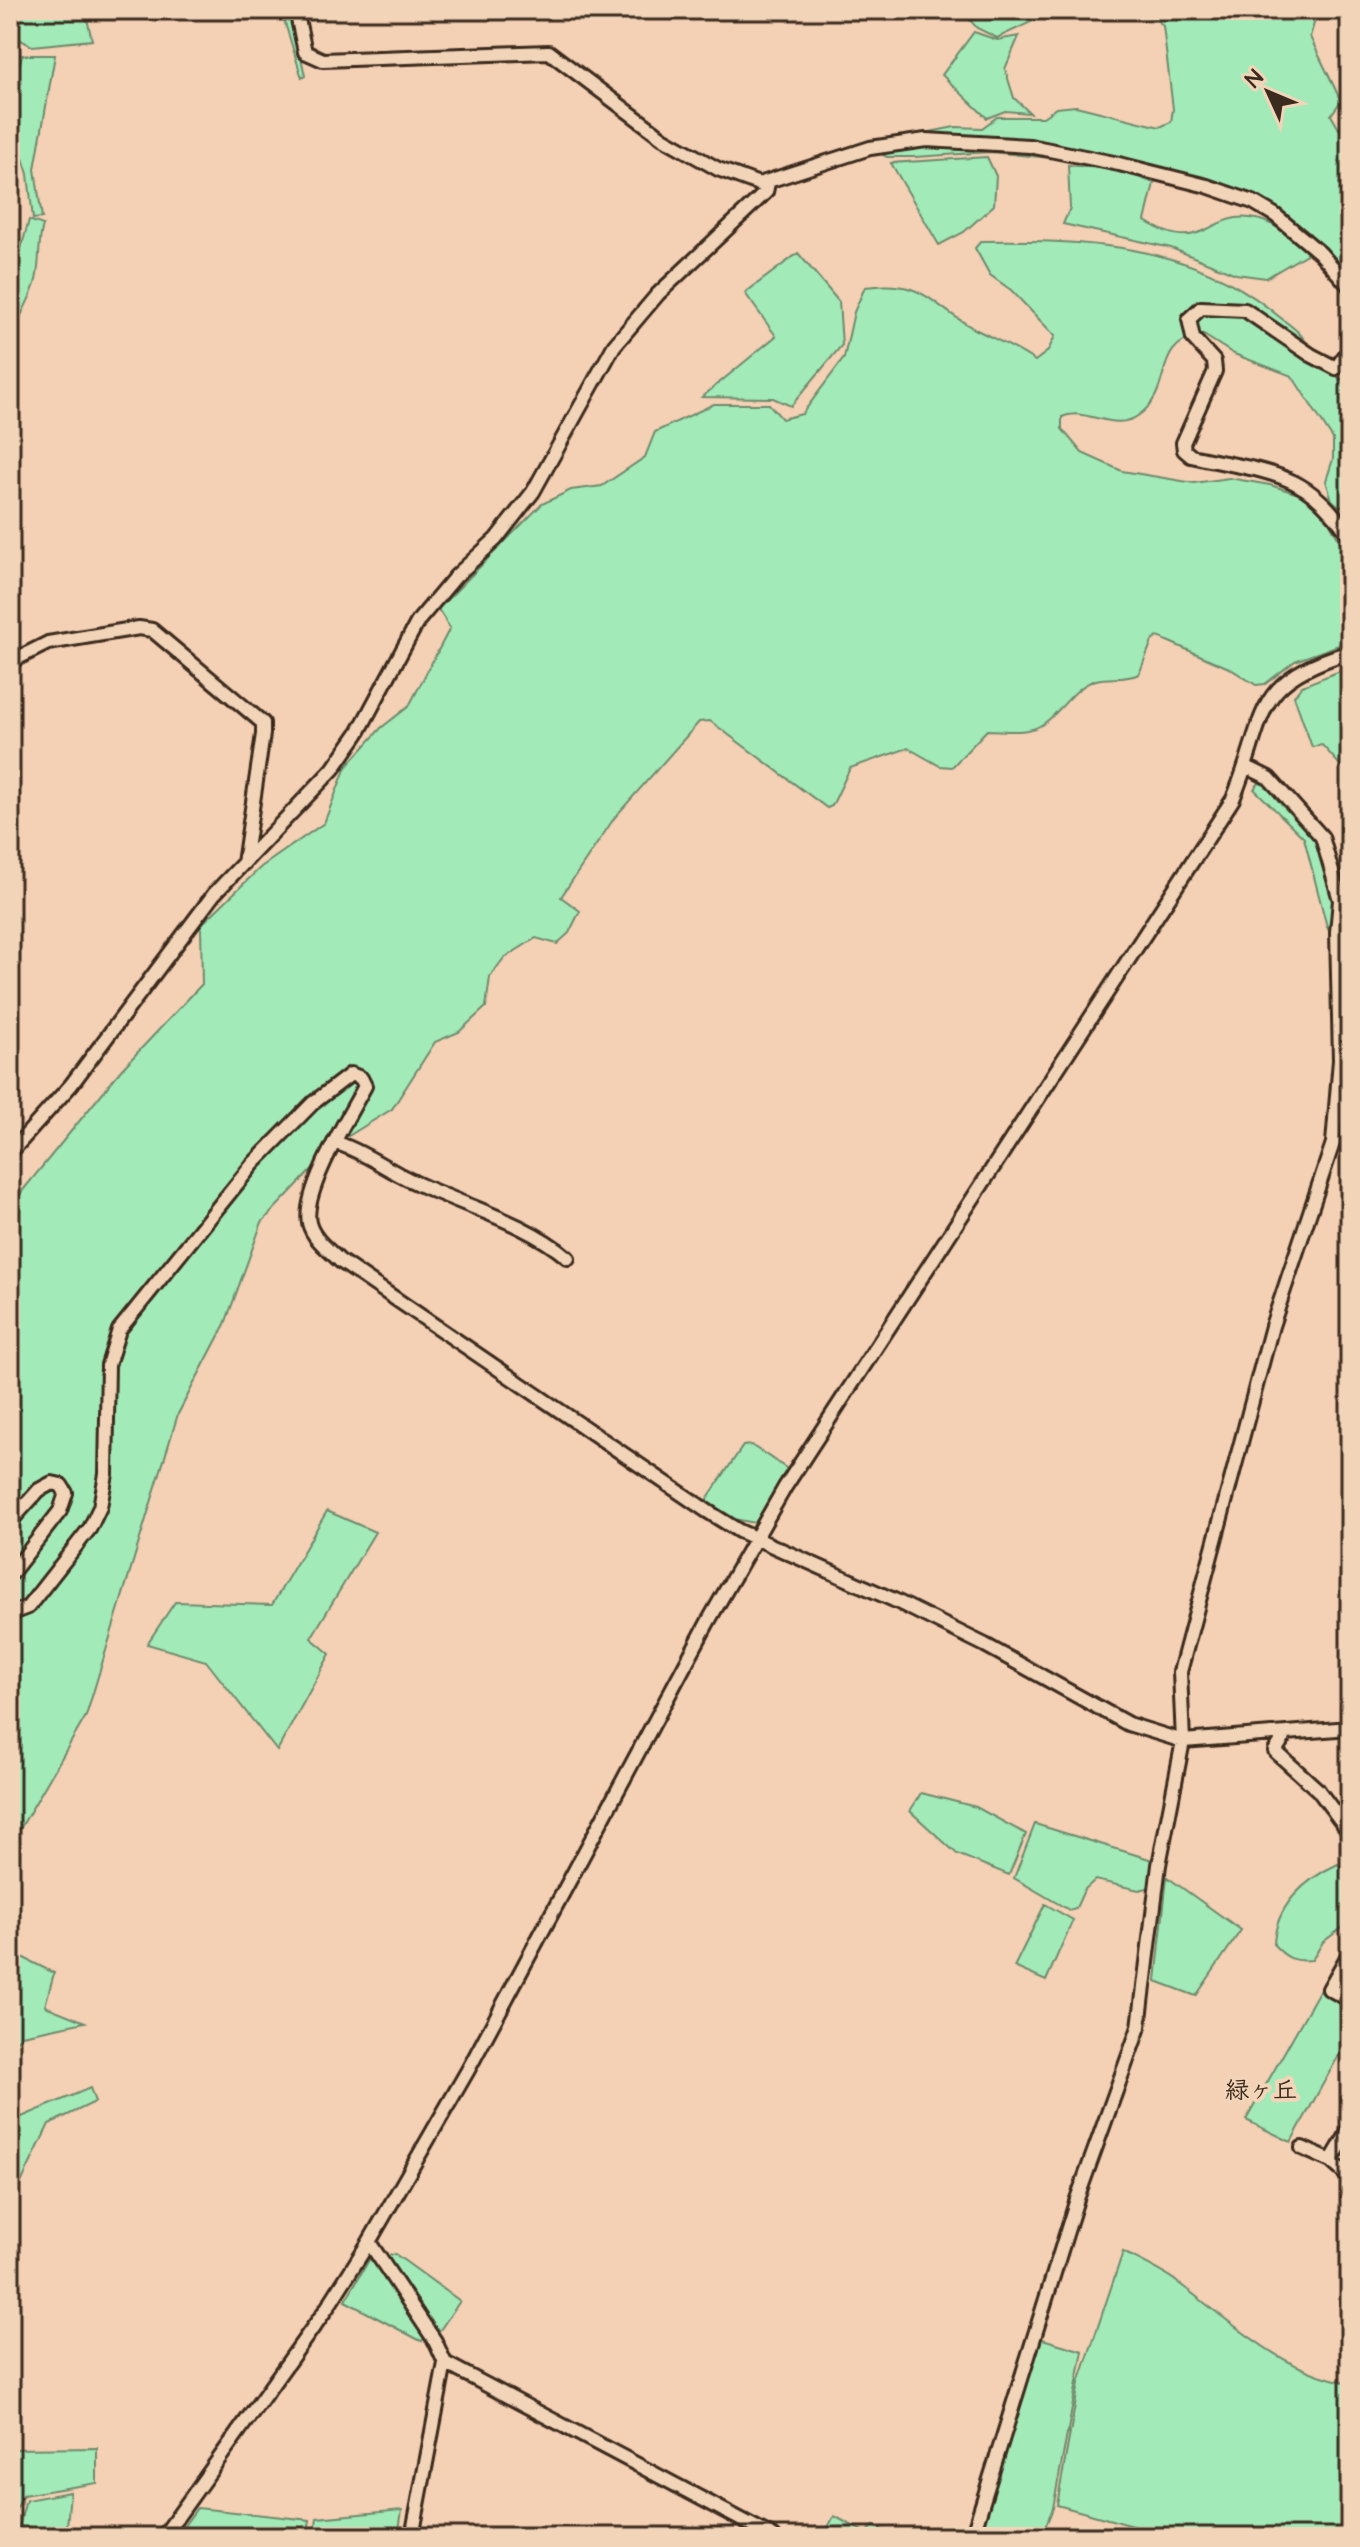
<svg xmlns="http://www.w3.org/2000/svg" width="1360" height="2547" viewBox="0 0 1360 2547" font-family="'Architects Daughter','Klee One',sans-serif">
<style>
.green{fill:#a2ebb9;stroke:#6e8a6c;stroke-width:2}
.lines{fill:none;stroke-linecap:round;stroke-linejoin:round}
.minor-casing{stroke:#3b2a1e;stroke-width:18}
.minor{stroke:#f2d5b8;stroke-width:12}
.labels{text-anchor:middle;stroke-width:8;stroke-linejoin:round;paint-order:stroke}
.neighbourhood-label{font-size:24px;font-weight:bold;fill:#3b2a1e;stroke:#f2d5b8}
</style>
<rect width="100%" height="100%" fill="#f4d0b4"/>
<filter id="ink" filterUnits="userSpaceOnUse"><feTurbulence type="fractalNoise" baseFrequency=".0125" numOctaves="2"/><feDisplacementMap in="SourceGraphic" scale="16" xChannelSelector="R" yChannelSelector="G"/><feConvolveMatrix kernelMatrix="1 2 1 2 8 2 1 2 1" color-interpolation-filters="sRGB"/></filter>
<g filter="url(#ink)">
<path class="green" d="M22 10H85L92 40 32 46 13 36Z
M281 10H291L305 76 302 78Z
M961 10H1340L1315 20 1310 37 1341 101 1331 115 1339 129 1350 123V281L1267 214 1165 169 990 152 915 157H887L879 153 883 141 955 127 982 128 997 117H1043L1056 108 1076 106 1160 127 1171 122 1173 109 1163 26 1155 18 1054 11 997 38 977 28Z
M974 32 997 40 1019 36 1005 69 1014 98 1030 113 1005 111 987 118 942 75Z
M22 55H55L35 169 42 218 33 219 28 174 15 133 12 98Z
M987 157 996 176 994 205 964 232 939 245 891 163Z
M1068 165 1120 170 1154 183 1145 221C1202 257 1207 213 1250 218 1274 220 1292 238 1308 253L1266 278 1236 274 1171 248 1063 224 1070 208Z
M29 220 43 225C37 245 41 264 35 284 29 302 18 320 10 338V288Z
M981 241C1082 239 1189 244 1271 310 1280 318 1291 325 1299 333 1315 351 1325 377 1350 382V524L1344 516 1346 506H1339L1332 500 1326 481 1333 459V439L1292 376 1234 354 1202 334C1149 346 1176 388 1139 415 1114 434 1086 406 1062 417V429L1082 453 1122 471 1194 483 1229 478 1270 485 1305 496 1322 509 1350 560V641L1295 661 1265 684 1256 685 1229 668 1158 637 1152 641 1139 674C1124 681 1110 676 1096 680 1074 686 1061 712 1043 724 1027 735 1004 730 987 730L952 767 940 766 908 748 850 768 832 806 827 808 710 721 699 722 615 817 561 897 580 911 569 933 557 944 536 938 504 958 490 977 486 1007 459 1032 435 1042 392 1109 337 1143 262 1222 225 1324 178 1414 86 1716 10 1846V1206L121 1070 202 984 201 925 261 867 324 823 346 767 381 728 409 706 450 628 438 609 542 504 571 490 602 486 645 457 655 432 714 404H769L782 419 802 414 844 358 854 312 865 287C924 279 927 302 973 328 994 339 1015 347 1035 361L1048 351 1055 336 1011 290 990 275 975 248Z
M798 253 839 302 842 345 791 406 773 398 702 397 776 336 745 293Z
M1350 667V776L1322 745 1312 747 1294 696 1302 686Z
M1259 783 1268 786 1319 841 1335 902 1333 928 1328 929 1326 923 1304 838 1254 789Z
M751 1445 789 1470 755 1523 734 1519 705 1502 743 1446Z
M327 1511 375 1532 311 1638 330 1654 277 1751 206 1661 147 1644 175 1602 272 1605Z
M921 1793 976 1807 1026 1834 1009 1875 957 1854 910 1811Z
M1035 1824 1159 1862 1152 1887 1139 1890 1095 1880 1084 1890 1076 1908 1069 1910 1014 1878Z
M1338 1864 1350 1876V1928L1343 1927 1323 1942 1312 1960C1294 1962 1286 1958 1274 1945 1275 1906 1305 1879 1338 1864Z
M1167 1877 1241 1930 1196 1996 1156 1981Z
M1045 1904 1073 1920 1046 1981 1014 1967Z
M10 1951 54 1973 45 2006 85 2022 22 2035 10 2047 17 2119 90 2088 95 2102 49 2124 10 2206Z
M1319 1991 1350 2007V2035L1291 2142 1246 2120Z
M1123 2252C1141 2261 1161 2270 1177 2282 1232 2322 1280 2371 1350 2383V2537H1148V2530L1057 2505 1079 2383Z
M395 2254 460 2301 440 2330 421 2341 345 2301 369 2260Z
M1039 2338 1083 2351 1053 2508 1041 2537H979Z
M97 2448V2483L23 2495 10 2522V2449Z
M70 2492 66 2537H16L26 2500Z
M197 2508 310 2520 307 2537H176Z
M402 2510 398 2537H314L317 2518Z
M834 2516 866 2533 874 2526 898 2537H823Z"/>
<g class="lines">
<g class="minor-casing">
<path id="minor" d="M296 10 305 52 323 60 549 52 663 138 718 169 759 184 870 148 926 140 1030 146 1119 164 1207 186 1253 202 1275 215 1320 253 1350 287
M1350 349 1336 368 1311 355 1245 310 1201 308 1189 319 1193 338 1214 361 1215 371 1183 443 1184 450 1191 456C1265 473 1306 468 1350 537
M10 662 48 643 139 628 152 630 263 723V734L244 863
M337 1143C365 1152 387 1170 414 1182 464 1206 526 1222 568 1258
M10 1153 71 1085 214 894 333 769 358 733 418 621 456 576 496 539 533 492 614 346 658 294 766 192 768 183
M10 1522 39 1490 52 1483 61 1485 66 1493 60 1511 10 1575
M10 1614 28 1607 90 1528 100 1507 106 1474 108 1365 119 1330 253 1164 313 1103 351 1074 361 1078 365 1086C349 1116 302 1191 309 1223 313 1239 329 1250 340 1261L707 1511 739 1531 894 1600 985 1645 1128 1724 1183 1741 1350 1728
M1287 1733 1275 1751 1318 1790 1350 1833
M1350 1952 1329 1989 1350 2000
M1302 2148 1331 2161 1350 2178
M1331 2161 1350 2129
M369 2242 435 2341 445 2363 412 2537
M445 2363 774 2537
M163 2537 327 2308 369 2242 468 2070 709 1620 785 1487 1233 799C1268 715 1249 682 1350 652
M972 2537 1077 2199 1139 2027 1159 1865 1183 1741 1180 1672 1272 1326 1333 1143 1340 1060 1337 932 1340 900 1322 837 1269 778 1247 767"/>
</g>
<use href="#minor" class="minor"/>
</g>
</g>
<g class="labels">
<g class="neighbourhood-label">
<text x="1261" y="2098">緑ヶ丘</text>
</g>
</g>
<rect width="1360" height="2547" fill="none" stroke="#f2d5b8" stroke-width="40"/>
<rect x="20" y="20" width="1320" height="2507" fill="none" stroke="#3b2a1e" stroke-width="3" filter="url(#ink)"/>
<g transform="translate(1268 92) rotate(314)" stroke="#f2d5b8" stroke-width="6" paint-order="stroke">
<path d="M0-6L14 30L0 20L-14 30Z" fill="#3b2a1e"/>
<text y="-12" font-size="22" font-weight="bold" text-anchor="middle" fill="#3b2a1e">N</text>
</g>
</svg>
